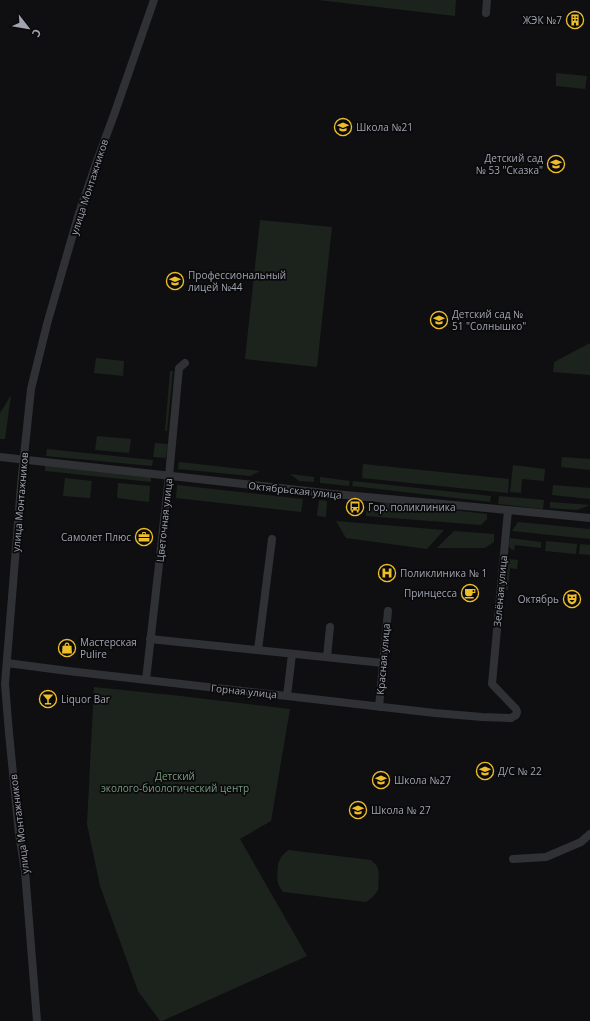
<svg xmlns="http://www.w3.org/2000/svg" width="590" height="1021" viewBox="0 0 590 1021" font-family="'Open Sans',sans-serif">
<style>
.green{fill:#1c231d}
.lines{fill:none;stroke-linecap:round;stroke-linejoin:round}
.minor{stroke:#303135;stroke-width:8}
.labels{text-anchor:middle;stroke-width:3.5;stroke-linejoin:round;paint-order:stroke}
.poi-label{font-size:10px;fill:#a0a4b1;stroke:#0a0a0b;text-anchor:start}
.street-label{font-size:10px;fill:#a0a4b1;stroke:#0a0a0b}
.park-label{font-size:10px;fill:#779c7d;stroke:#0a0a0b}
</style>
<rect width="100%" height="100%" fill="#0f0f11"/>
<path class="green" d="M318 0H456L455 16Z
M556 73 587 76 585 89 556 86Z
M260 220 332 227 317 367 245 359Z
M590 343V375L553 372 554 362Z
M96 358 124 361 123 376 94 373Z
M170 371H173L167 431H165Z
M11 395 5 439H0V413Z
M97 436 131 439 129 453 95 450Z
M155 443 168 444 166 458 153 457Z
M47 449 153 460 152 466 46 456Z
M562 457 590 459V470L561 467Z
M179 462 260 471 250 476 178 469Z
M45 464 151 475V482L45 471Z
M363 464 509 479 508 493 362 478Z
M513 465 545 469 544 481 522 479 521 493 510 492Z
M290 474 314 477V482L299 481Z
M320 477 350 481 349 486 320 483Z
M65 478 92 481 90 498 63 496Z
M353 481 491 496 490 502 352 486Z
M118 483 150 486 149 502 117 498Z
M177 485 303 499 301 512 176 498Z
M553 485 590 488V499L552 495Z
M499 496 544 500 543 509 498 504Z
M319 500 327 501 326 517 317 516Z
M382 502 487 514V519L481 525 366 516V511Z
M550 502 590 505 577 510 550 508Z
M336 521 444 530 427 549 346 538Z
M518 522 590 529V539L512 531Z
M454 531 494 534V542L485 548H437Z
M510 538 541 542V548L515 545 514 550 511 549 509 546Z
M546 541 577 544 576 554 545 551Z
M580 544 590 545V555L579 554Z
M509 559 518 560 517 569 510 568 508 590H503L506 560Z
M94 687 181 696 290 709 271 821 240 839 307 956 162 1021H160L138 991 100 886 87 824Z
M288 850 371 860 377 866 379 873 378 890 373 897 366 902 283 892 279 886 277 879 278 864 281 857Z"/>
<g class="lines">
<path class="minor" d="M486 13 487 0
M0 457 334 494 508 510 590 518
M150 639 383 663
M258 650 272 539
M327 657 330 627
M7 663 68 671 435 713 482 717 511 718 516 715 517 712 516 709 492 684 508 510
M146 680 169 476 179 368 185 363
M287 696 292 654
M379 707 388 611
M513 859 546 857 581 842 590 834
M37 1021 25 871 19 834 9 733 5 684 21 485 31 389 47 324 79 213 98 158 115 112 154 0"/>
</g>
<defs>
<g id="building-ring" transform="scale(0.9)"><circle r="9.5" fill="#0a0a0b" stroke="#eebe2a" stroke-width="1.5"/><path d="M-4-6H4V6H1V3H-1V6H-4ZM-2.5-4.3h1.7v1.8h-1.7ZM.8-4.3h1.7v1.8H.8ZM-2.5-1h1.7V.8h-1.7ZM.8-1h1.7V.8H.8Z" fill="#eebe2a"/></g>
<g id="school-ring" transform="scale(0.9)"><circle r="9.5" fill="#0a0a0b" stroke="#eebe2a" stroke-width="1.5"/><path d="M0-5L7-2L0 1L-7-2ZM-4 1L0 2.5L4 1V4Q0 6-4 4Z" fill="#eebe2a"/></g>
<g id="university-ring" transform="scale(0.9)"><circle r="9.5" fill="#0a0a0b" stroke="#eebe2a" stroke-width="1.5"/><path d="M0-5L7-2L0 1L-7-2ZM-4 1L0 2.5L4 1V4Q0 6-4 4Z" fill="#eebe2a"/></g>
<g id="bus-ring" transform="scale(0.9)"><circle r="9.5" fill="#0a0a0b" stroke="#eebe2a" stroke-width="1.5"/><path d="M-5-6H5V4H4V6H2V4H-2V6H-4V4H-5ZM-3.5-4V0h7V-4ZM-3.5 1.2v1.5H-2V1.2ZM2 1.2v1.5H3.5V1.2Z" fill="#eebe2a"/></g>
<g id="office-ring" transform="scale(0.9)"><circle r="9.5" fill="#0a0a0b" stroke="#eebe2a" stroke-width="1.5"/><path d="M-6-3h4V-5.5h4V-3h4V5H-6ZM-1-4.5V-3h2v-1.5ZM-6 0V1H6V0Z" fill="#eebe2a"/></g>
<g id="hospital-ring" transform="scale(0.9)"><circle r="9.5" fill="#0a0a0b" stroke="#eebe2a" stroke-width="1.5"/><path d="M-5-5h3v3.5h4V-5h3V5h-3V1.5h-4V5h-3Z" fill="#eebe2a"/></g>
<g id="cafe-ring" transform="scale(0.9)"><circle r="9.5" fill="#0a0a0b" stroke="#eebe2a" stroke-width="1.5"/><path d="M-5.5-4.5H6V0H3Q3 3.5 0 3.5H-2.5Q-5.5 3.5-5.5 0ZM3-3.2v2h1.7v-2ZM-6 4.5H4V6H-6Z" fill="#eebe2a"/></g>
<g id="theatre-ring" transform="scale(0.9)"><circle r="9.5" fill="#0a0a0b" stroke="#eebe2a" stroke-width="1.5"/><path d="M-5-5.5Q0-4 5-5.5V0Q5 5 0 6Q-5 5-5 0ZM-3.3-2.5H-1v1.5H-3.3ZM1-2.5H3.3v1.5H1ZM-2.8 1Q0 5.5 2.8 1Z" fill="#eebe2a"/></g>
<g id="shop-ring" transform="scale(0.9)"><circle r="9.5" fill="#0a0a0b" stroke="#eebe2a" stroke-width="1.5"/><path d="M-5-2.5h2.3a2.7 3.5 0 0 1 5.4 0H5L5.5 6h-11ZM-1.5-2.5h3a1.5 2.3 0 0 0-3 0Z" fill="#eebe2a"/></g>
<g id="bar-ring" transform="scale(0.9)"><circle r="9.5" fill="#0a0a0b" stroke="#eebe2a" stroke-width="1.5"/><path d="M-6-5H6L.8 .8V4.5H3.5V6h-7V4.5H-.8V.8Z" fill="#eebe2a"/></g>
</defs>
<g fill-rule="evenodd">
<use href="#building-ring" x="575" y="20"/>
<use href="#school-ring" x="343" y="127"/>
<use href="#school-ring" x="556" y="164"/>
<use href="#university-ring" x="175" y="281"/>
<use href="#school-ring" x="439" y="320"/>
<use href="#bus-ring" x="355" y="507"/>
<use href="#office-ring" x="144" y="537"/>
<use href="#hospital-ring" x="387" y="573"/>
<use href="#cafe-ring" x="470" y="593"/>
<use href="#theatre-ring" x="572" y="599"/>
<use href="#shop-ring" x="67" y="648"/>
<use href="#bar-ring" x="48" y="699"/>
<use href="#school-ring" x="485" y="771"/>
<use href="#school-ring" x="381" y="780"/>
<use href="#school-ring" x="358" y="810"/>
</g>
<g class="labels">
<g class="poi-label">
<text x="562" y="24" text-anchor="end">ЖЭК №7</text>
<text x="356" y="131">Школа №21</text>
<text x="543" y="162" text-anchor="end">Детский сад<tspan x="543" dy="12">№ 53 "Сказка"</tspan></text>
<text x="188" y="279">Профессиональный<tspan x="188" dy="12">лицей №44</tspan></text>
<text x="452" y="318">Детский сад №<tspan x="452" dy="12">51 "Солнышко"</tspan></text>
<text x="368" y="511">Гор. поликлиника</text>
<text x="131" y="541" text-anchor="end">Самолет Плюс</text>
<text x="400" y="577">Поликлиника № 1</text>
<text x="457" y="597" text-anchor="end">Принцесса</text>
<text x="559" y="603" text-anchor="end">Октябрь</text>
<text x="80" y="646">Мастерская<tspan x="80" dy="12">Pulire</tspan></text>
<text x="61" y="703">Liquor Bar</text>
<text x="498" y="775">Д/С № 22</text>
<text x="394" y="784">Школа №27</text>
<text x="371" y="814">Школа № 27</text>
</g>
<g class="street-label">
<text transform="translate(89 187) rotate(-72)" y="4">улица Монтажников</text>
<text transform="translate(295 490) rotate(6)" y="4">Октябрьская улица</text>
<text transform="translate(20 502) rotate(-85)" y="4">улица Монтажников</text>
<text transform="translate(164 520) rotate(-84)" y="4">Цветочная улица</text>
<text transform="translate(500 591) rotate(-85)" y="4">Зелёная улица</text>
<text transform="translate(383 659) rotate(-85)" y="4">Красная улица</text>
<text transform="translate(244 691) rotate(6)" y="4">Горная улица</text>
<text transform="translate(19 824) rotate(-97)" y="4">улица Монтажников</text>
</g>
<g class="park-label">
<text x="175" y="780">Детский<tspan x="175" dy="12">эколого-биологический центр</tspan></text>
</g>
</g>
<g transform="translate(28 28) rotate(121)" stroke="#0a0a0b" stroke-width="3" paint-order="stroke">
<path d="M0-3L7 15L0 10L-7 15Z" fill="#a0a4b1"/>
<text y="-6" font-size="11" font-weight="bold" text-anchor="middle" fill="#a0a4b1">С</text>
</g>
</svg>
